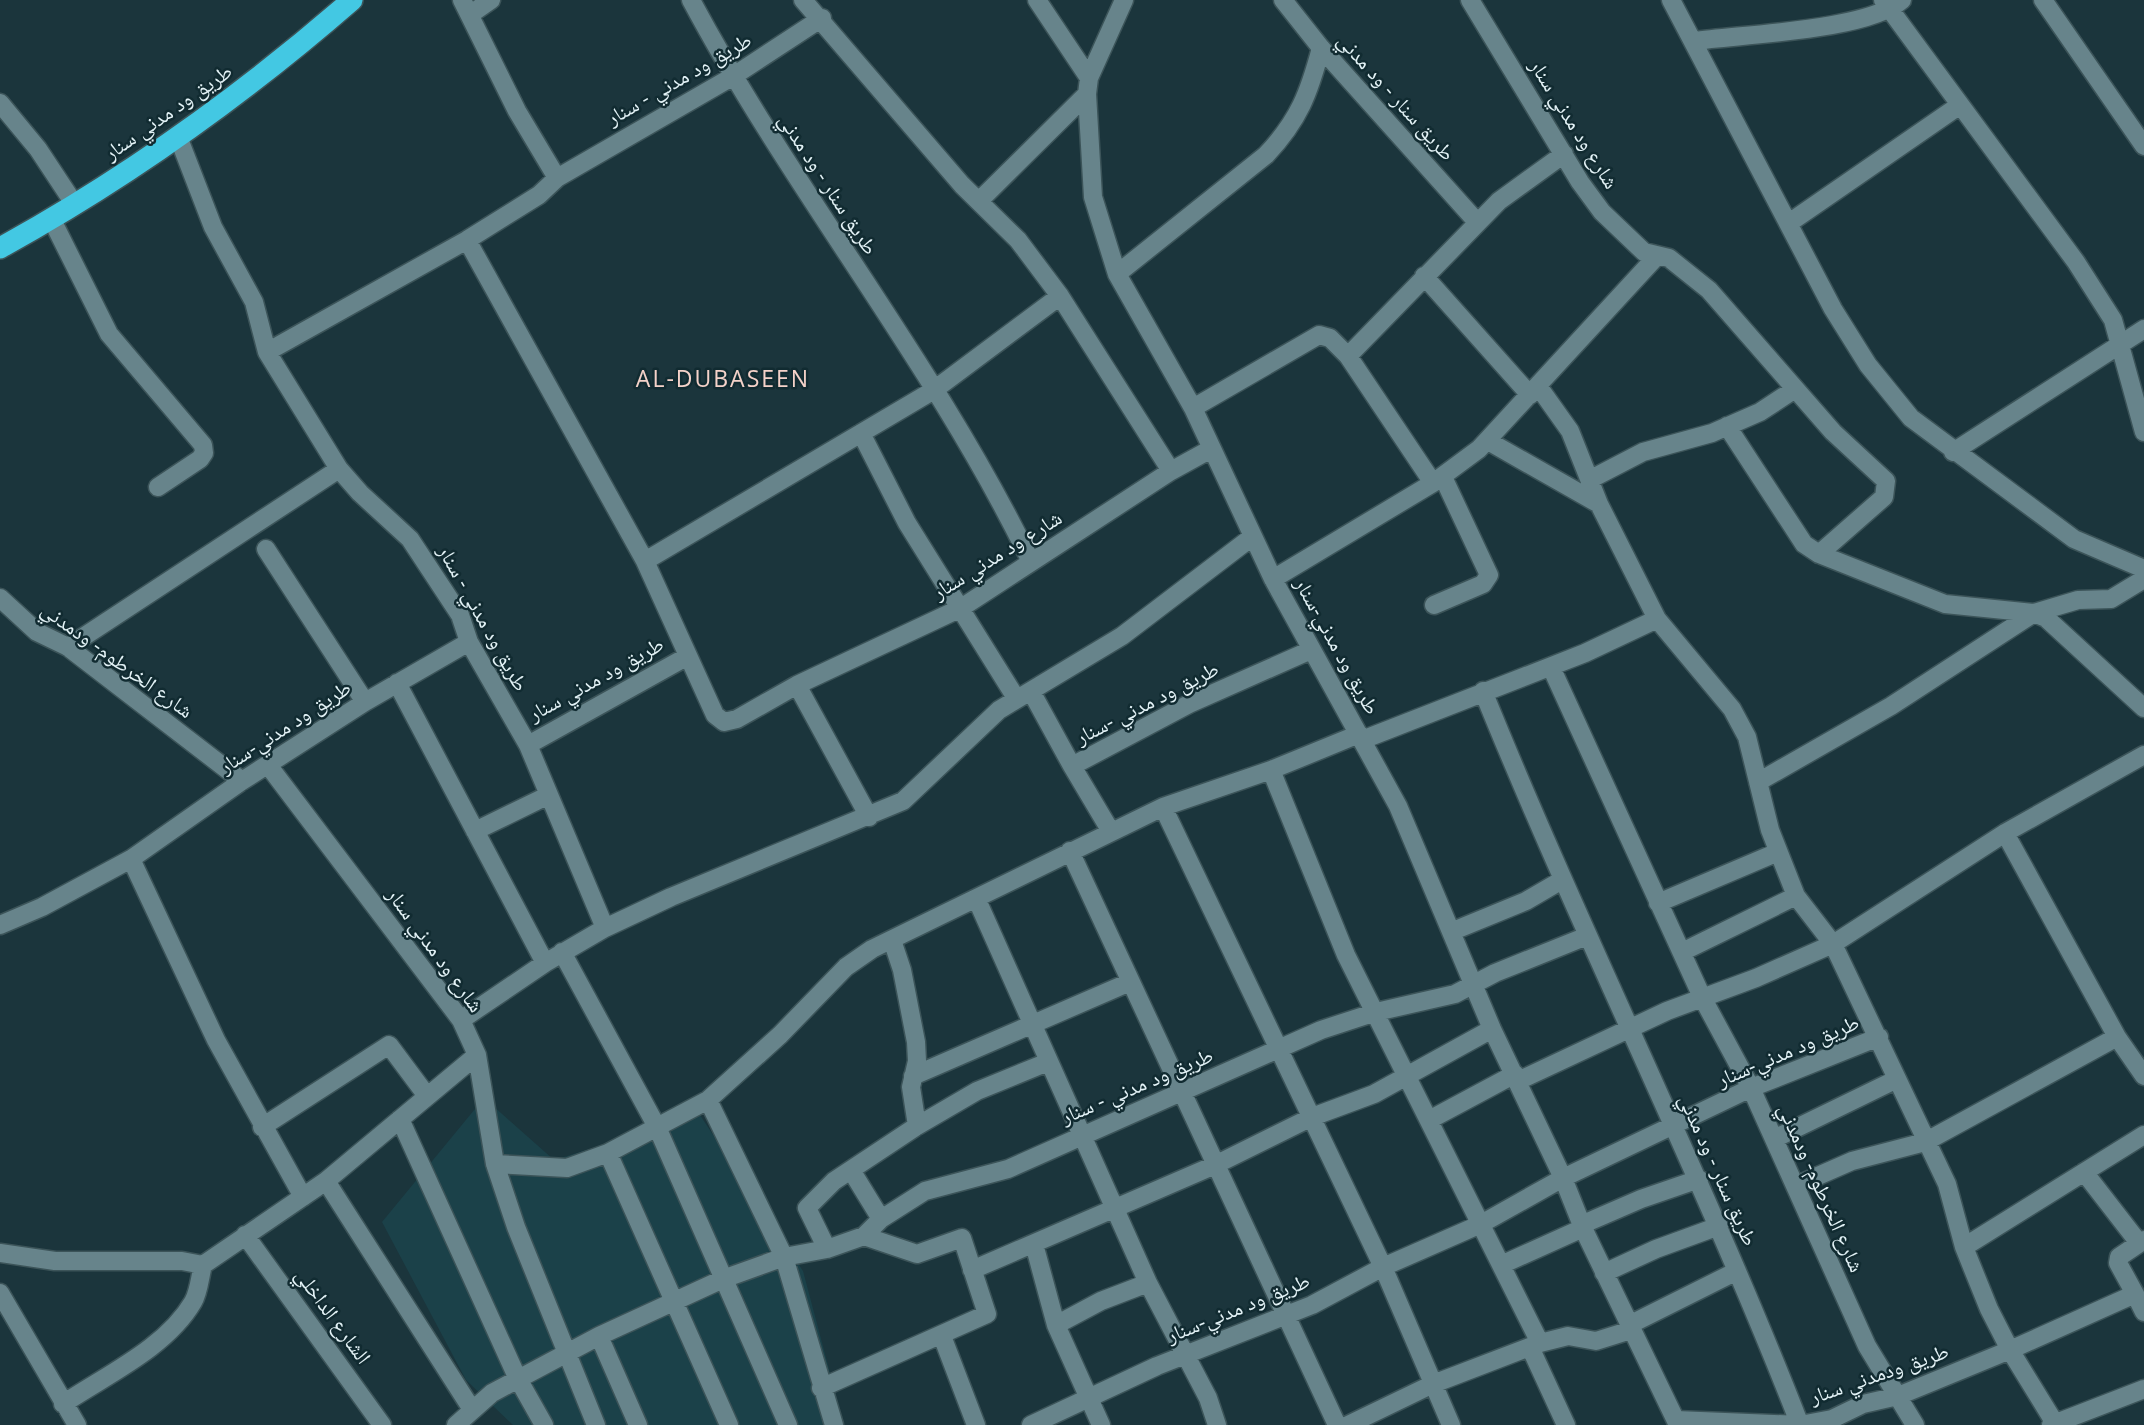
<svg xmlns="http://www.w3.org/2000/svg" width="2144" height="1425" viewBox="0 0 2144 1425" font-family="'Open Sans','Noto Naskh Arabic',sans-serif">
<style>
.built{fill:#1b4149}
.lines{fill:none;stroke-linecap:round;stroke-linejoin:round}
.minor-casing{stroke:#3c5459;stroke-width:21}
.highway-casing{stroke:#3c5459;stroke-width:24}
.minor{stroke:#67848b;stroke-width:18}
.highway{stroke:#43c8e3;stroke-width:21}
.labels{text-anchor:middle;stroke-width:5;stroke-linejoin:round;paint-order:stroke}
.street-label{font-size:21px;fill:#e3f2f6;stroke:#112b31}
.neighbourhood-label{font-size:23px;letter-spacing:2px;fill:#f4d2c9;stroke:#112b31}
</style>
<rect width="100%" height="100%" fill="#1b353c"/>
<path class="built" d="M484 1098 554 1160 700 1115 803 1271 842 1418 826 1425H513L466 1380 382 1222Z"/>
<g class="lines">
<g class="minor-casing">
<path id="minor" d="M462 0 517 111 557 178
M691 0C794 193 936 365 1031 562
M803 0 962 185 1018 240 1060 296 1171 471
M1037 0 1089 78
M1124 0 1089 78 1087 94 1093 197 1117 274 1193 408 1273 579 1398 806 1492 1029 1563 1178 1583 1228 1678 1425
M1283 0 1321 48 1477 222
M1470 0 1580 182 1602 212 1644 252 1669 258 1709 290 1833 432 1886 481 1884 497 1819 554
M1671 0 1833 309 1868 365 1911 418 2074 539 2144 569
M1883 0 2076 262 2113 320 2144 432
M2043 0 2144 146
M471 14 491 0
M1694 41C1744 34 1867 31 1902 0
M0 103 38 149 75 205
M179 139 213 227 254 302 267 352
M979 201 1087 94
M52 220 109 334 203 445 204 453 200 459 158 487
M1789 223 1960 105
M467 240 645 561 715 715 724 722 737 719 797 685 961 608 1171 471 1211 449
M1117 274 1266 155C1299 120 1309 93 1321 48
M1424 276 1530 395
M1538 386 1570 431 1599 504 1657 619 1732 709 1747 737 1770 830 1796 896 1833 944 1947 1184 1964 1247 1989 1309 2010 1350 2056 1425
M1193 408 1319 335 1330 338 1348 356
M1727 426 1804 544 1819 554 1945 604 2034 613 2046 618 2144 708
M861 433 907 523 1016 698
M1488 441 1599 504
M1953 452 2144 329
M1591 479 1643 452 1712 433 1760 412 1795 389
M1433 483 1348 356 1499 201 1564 154
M266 549 365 702
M645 561 934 390 1060 296
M1273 579 1433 483 1479 449 1657 256
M0 598 37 632 68 647 242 781
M1434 605 1483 584 1489 575 1443 477
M68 647 339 469
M1551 667 1702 997 1751 1088 1867 1346 1915 1425
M397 683 545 963
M797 685 869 817
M1483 691C1583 938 1703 1176 1800 1425
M1032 693 1072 766
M1362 740 1585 653 1657 619
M528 745 688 656
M268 765 461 1020 477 1055 495 1164 516 1227 596 1425
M1271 770 1346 955 1540 1343
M1758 782 1891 706 2034 613 2078 600 2111 599 2144 579
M1163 807 1383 1267 1451 1425
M1110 830 1072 766 1189 704 1311 650
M475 831 549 795
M2005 833 2117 1037 2144 1076
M1070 851 1337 1425
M131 859 216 1040 303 1197
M977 900 1148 1283 1208 1398 1217 1425
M1658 903 1778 852
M0 925 42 907 131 859 242 781 365 702 469 642
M605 928 528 745 469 642 460 615 410 539 360 493 339 469 267 352 467 240 539 195 557 178 732 77 822 18
M1453 931 1526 901 1562 880
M892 940 902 970 916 1042 917 1061 911 1087 917 1126
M562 952 657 1127 788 1425
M1682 952 1796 896
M461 1020 545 963 605 928 671 897 903 801 999 710 1122 636 1252 537
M913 1076 1130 982
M1518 1081 1667 1011 1756 978 1833 944 2005 833 2144 755
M708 1100 784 1257 834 1425
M400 1119 517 1377 544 1425
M1431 1119 1515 1074
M262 1127 389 1045 427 1096
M1774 1139 1895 1080
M608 1153 729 1425
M495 1164 567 1168 608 1153 708 1100 780 1035 846 967 872 949 1163 807 1271 770 1359 734
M851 1170 881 1219
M2084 1172 2139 1243
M326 1181 471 1408
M1795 1186 1852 1161 1925 1142 2117 1037
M1581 1225 1641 1199 1699 1179
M245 1235 382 1425
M1034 1244 1056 1325 1101 1425
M1964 1247 2144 1135
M827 1249 807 1208 834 1181 917 1126 977 1091 1048 1062
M0 1253 55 1261H182L203 1265 326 1181 477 1055
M1501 1265 1583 1228
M972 1270 1215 1165 1312 1117 1374 1094 1492 1029
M1604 1273 1656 1249 1719 1226
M0 1293 77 1425
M2135 1294 2118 1263 2119 1257 2144 1240
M1056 1325 1101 1301 1148 1283
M1629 1325 1737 1271
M599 1336 638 1425
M942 1336 976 1425
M1530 1347 1566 1425
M821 1388 987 1314 962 1238 917 1254 864 1236
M63 1404C106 1375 166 1348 193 1302 199 1292 200 1276 203 1265
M1676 1420 1800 1425 1832 1419 1863 1404 1898 1396 2010 1350 2135 1294 2144 1312
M456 1425 492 1393 599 1336 723 1279 784 1257 827 1249 864 1236 881 1219 925 1191 1008 1169 1321 1030 1376 1012 1455 994 1495 973 1587 936
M1031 1425 1157 1366 1312 1305 1383 1267 1481 1224 1563 1178 1751 1088 1879 1037
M1348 1425 1433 1384 1540 1343 1568 1336 1596 1341 1631 1330
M2051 1425 2144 1389"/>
</g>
<g class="highway-casing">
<path id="highway" d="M0 248C127 178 243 95 352 0"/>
</g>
<use href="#minor" class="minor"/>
<use href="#highway" class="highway"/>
</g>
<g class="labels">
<g class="street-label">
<text transform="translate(679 79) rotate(-30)" y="7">طريق ود مدني - سنار</text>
<text transform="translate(1396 97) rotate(48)" y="7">طريق سنار - ود مدني</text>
<text transform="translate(168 112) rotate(-35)" y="7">طريق ود مدني سنار</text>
<text transform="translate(1574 124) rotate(58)" y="7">شارع ود مدني سنار</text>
<text transform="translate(828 184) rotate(57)" y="7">طريق سنار - ود مدني</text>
<text transform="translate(997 555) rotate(-32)" y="7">شارع ود مدني سنار</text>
<text transform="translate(483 618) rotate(61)" y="7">طريق ود مدني - سنار</text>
<text transform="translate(1337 646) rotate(61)" y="7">طريق ود مدني-سنار</text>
<text transform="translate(117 660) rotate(36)" y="7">شارع الخرطوم- ودمدني</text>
<text transform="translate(596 679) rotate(-29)" y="7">طريق ود مدني سنار</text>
<text transform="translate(1147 703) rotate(-27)" y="7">طريق ود مدني -سنار</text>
<text transform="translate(285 727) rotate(-33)" y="7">طريق ود مدني-سنار</text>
<text transform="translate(435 950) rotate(54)" y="7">شارع ود مدني سنار</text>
<text transform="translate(1788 1051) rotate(-23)" y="7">طريق ود مدني-سنار</text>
<text transform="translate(1137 1086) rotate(-23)" y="7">طريق ود مدني - سنار</text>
<text transform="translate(1718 1170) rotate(66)" y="7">طريق سنار - ود مدني</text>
<text transform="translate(1821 1188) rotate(66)" y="7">شارع الخرطوم- ودمدني</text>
<text transform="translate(1238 1308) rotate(-22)" y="7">طريق ود مدني-سنار</text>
<text transform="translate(333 1316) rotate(54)" y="7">الشارع الداخلي</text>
<text transform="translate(1879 1374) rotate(-19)" y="7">طريق ودمدني سنار</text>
</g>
<g class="neighbourhood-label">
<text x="723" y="387">AL-DUBASEEN</text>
</g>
</g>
</svg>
